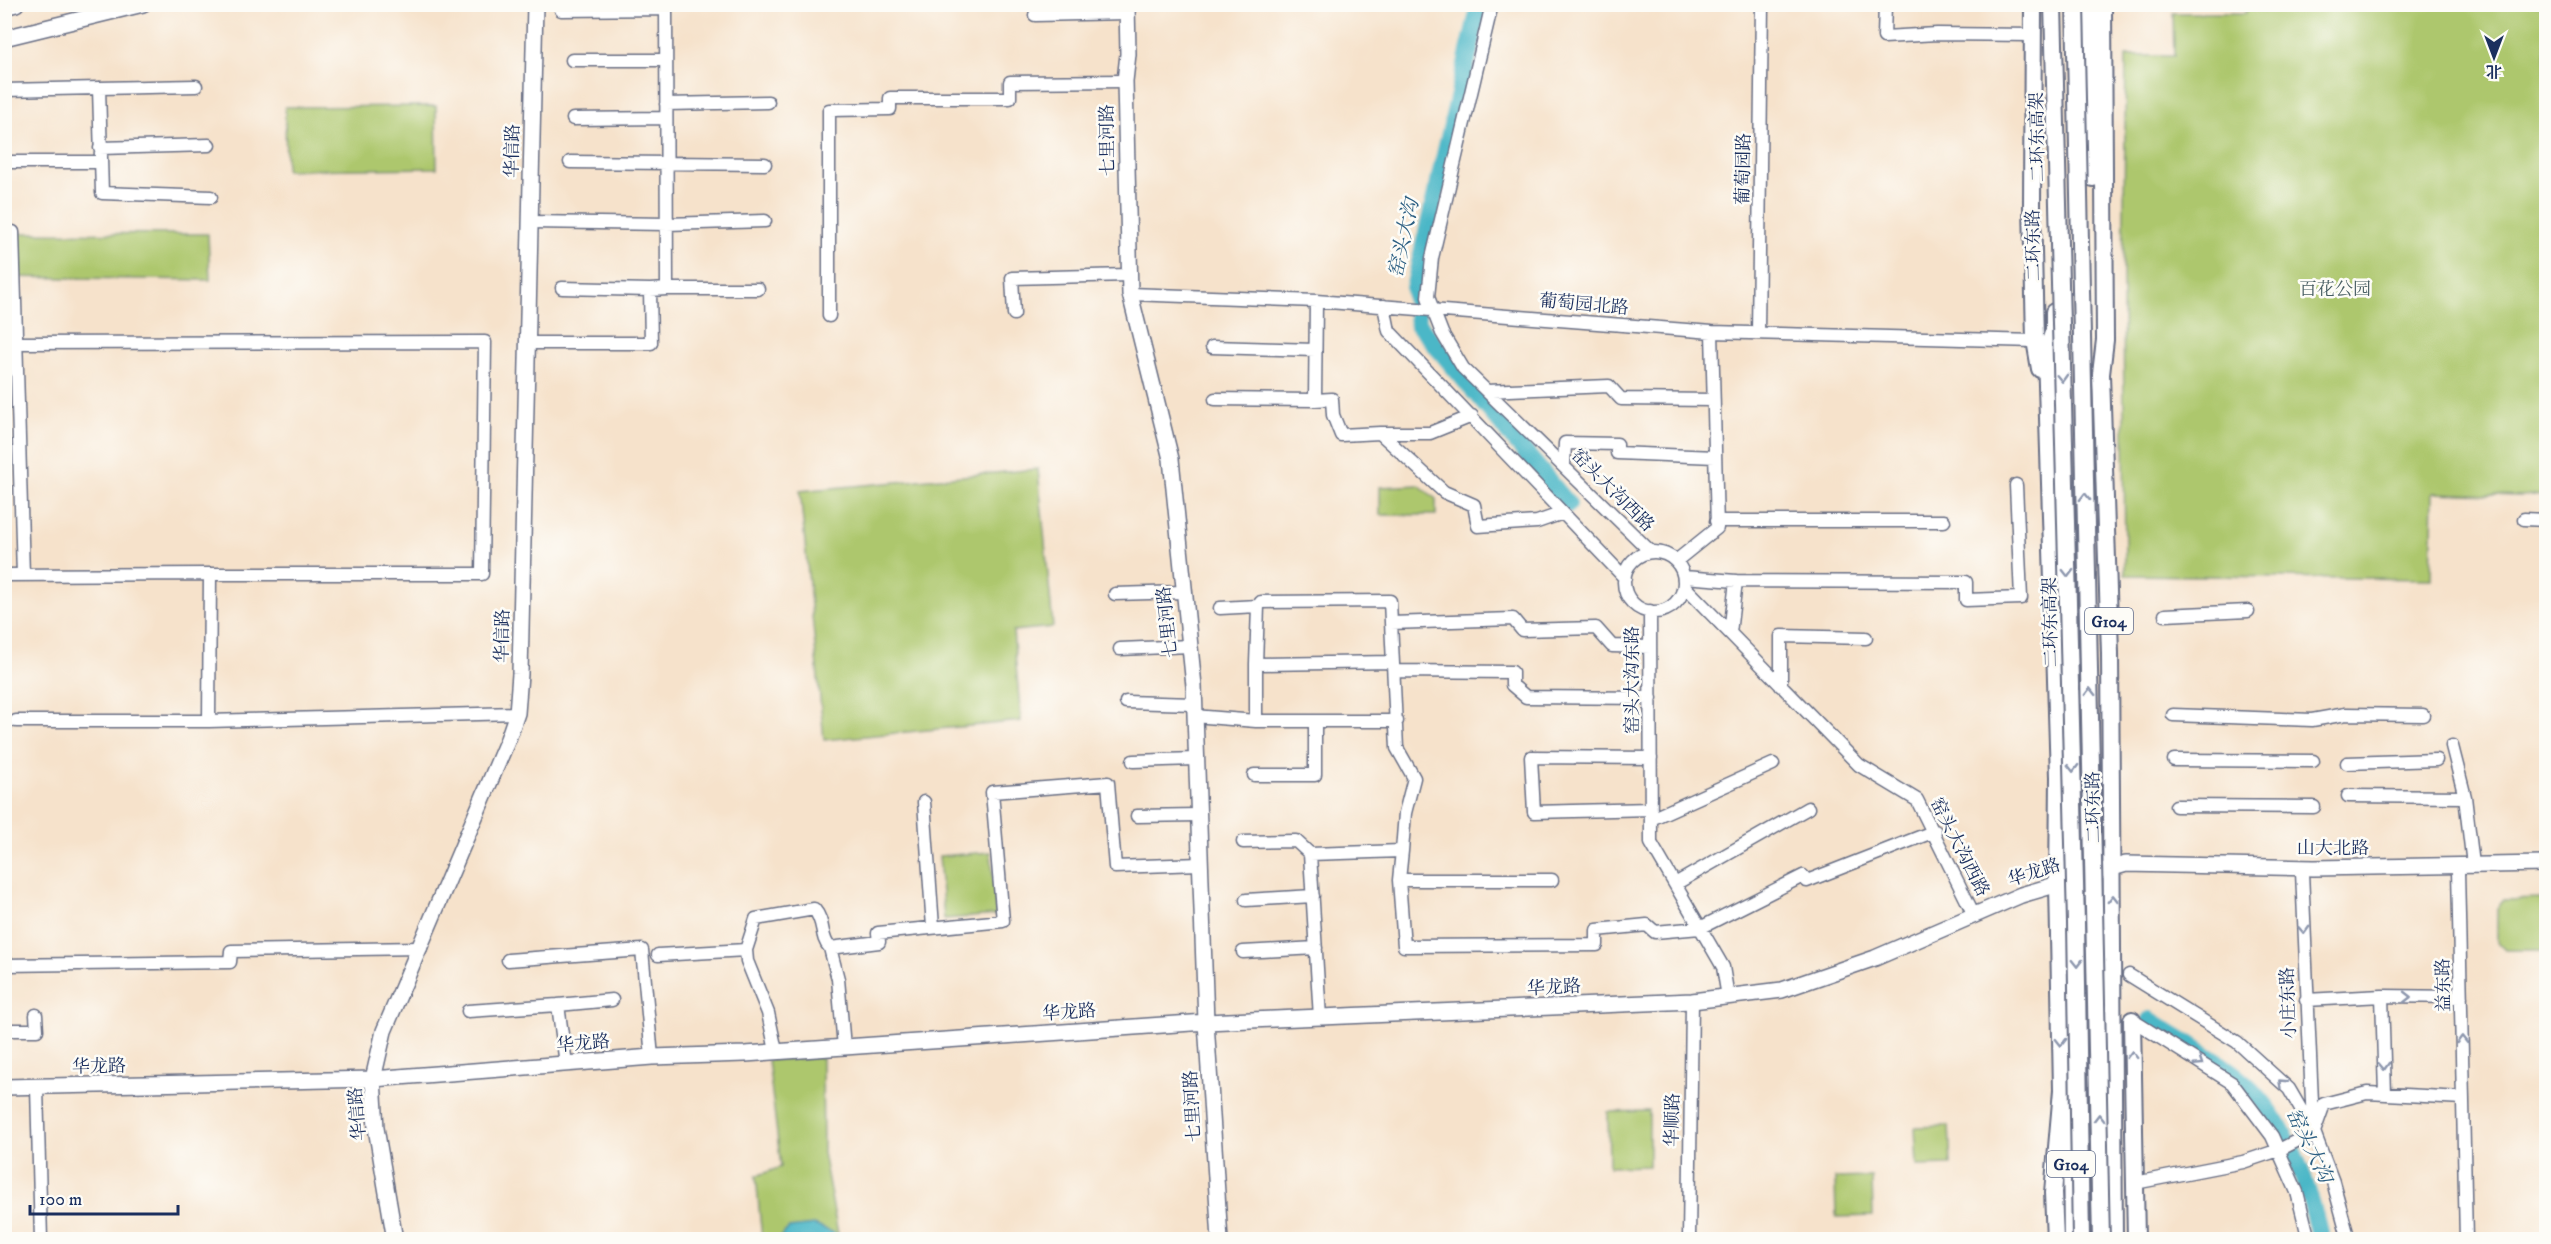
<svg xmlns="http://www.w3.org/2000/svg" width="2551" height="1244" viewBox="0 0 2551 1244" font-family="'IM FELL DW Pica','Noto Serif SC',serif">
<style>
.green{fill:#adc76d;stroke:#647b66;stroke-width:1.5}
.water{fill:#4bb7c7;stroke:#337392;stroke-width:1.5}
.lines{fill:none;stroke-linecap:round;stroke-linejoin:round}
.river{stroke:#4bb7c7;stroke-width:18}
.minor-casing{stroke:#686e84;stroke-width:15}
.major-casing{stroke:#686e84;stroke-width:18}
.highway-casing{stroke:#686e84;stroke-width:20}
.minor{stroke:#fff;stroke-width:12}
.major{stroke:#fff;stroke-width:15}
.highway{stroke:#fff;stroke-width:16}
.highway-bridge-casing{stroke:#686e84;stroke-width:20;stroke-linecap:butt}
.highway-bridge{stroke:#fff;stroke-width:16}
.oneway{stroke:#8d97ae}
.labels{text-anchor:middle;stroke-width:5;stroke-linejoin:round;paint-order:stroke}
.shield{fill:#fdfcf7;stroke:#5f6c8c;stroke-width:1.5}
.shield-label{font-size:16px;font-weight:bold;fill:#1b2f5e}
.street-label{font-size:18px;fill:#1b2f5e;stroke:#fdfcf7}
.park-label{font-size:18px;fill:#475d62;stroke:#fdfcf7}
.water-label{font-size:20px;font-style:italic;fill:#2c5f83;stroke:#fdfcf7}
</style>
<rect width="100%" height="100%" fill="#fdfcf7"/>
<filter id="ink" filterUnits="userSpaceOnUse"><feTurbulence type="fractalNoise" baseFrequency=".0167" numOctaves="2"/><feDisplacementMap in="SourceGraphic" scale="12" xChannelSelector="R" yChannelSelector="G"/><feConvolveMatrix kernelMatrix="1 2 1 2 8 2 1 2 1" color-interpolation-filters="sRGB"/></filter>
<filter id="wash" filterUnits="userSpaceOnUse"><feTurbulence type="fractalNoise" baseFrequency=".008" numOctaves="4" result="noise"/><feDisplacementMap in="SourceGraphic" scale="24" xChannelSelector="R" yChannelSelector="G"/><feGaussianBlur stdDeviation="1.35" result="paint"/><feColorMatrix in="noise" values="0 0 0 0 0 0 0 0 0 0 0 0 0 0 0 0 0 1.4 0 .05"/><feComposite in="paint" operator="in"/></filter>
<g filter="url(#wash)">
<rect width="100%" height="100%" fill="#f6e2cb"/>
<path class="green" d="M2247 4 2546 5V494L2521 496 2433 493 2431 579 2125 575 2123 279 2126 56H2174L2173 13H2246Z
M436 106 437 168 286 170 285 107Z
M5 233 208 234 210 280 5 277Z
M1038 469 1053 627 1013 631 1021 721 824 740 800 491Z
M1419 485 1436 499V515H1380V487Z
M991 852 996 915 944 919 939 856Z
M2546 899V950H2505L2497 942V908L2504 900Z
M822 1058 823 1153 839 1239H762L756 1176 781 1167 768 1060Z
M1649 1111V1166L1609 1167 1608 1112Z
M1949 1126 1951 1165 1917 1166 1915 1127Z
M1872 1177 1873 1216 1836 1217 1835 1178Z"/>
<path class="water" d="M814 1225 835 1233 836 1239H778L789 1228Z"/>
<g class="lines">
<path class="river" d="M1480 4 1414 288 1418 324 1568 504
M2150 1020C2179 1039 2212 1056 2239 1078 2287 1118 2307 1181 2321 1240"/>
</g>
</g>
<g filter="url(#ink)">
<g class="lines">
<g class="minor-casing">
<path id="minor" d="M1492 4 1432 258 1428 297 1442 333 1463 368 1651 552
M1885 4 1884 37 1937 34 2032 35
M561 10 666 9
M1035 15 1126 13
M572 60H666
M99 88 102 193 211 197
M4 90 196 86
M666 104 768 102
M573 119 666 118
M100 148 209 145
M4 162H101
M570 162 765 164
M530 222 667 224 765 221
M13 232 23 575
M562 288 650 290
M667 289H758
M1130 294 1316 301 1712 332 2035 341
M1316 301 1315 400 1332 399 1333 415 1341 435 1380 433 1444 492 1474 505 1478 526 1537 522 1563 513
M1384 306 1389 331 1625 578
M1014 314 1012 278 1129 275
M829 316V110L890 109V98H1010V82L1125 81
M1758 333 1762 4
M4 343 485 342 482 574H210
M527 343H651L650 290 667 289 666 4
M1212 347 1315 350
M1487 391 1609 386 1621 399 1713 400
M1215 399 1315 400
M1380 433H1430L1472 416
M1564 467 1565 443 1617 444V453L1715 457
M2524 519 2546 520
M1716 521H1944
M1624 582a30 30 0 1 1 60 0a30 30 0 1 1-60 0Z
M1676 561 1717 528 1712 332
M4 575 210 574 209 721H16
M1684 577 1736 581
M1684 586 1859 765 1917 800 1974 915
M1115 594 1184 592
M1258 606 1261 602 1390 601 1397 748 1414 778 1405 813 1402 851 1310 854 1320 1018
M1220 608 1258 606 1256 664
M1650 611 1651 843 1723 967 1728 997
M2165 615 2248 611
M1391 623 1513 619 1522 630 1596 628 1612 646 1650 647
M1730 633 1736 581 1966 582V600L2021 598 2016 485
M1120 649 1190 646
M1394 671 1512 672V685L1526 697 1651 698
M1781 686V636L1866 638
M1126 702 1194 704
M2173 715 2312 720 2346 714 2423 715
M1194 716 1256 721H1397
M209 721 517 713
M1256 721V664L1393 662
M2452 746 2465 797 2473 865
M1651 758 1531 757 1534 812 1651 809
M2174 760 2313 761
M1133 761 1195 759
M2347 763 2436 760
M1254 775H1315V721
M2348 796 2465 797
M924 802 933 927
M2176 806 2314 807
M1137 816 1198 815
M1651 819 1773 764
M1243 842 1296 841 1310 854
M1402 851 1399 880 1404 946 1597 945V930L1647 925 1655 932 1700 928 1803 876 1807 881 1935 831
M2458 870 2466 1240
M2302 872 2313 1125
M1399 880H1552
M1675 884 1808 808
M1246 900 1313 896
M830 948 838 979 844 1047
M1243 952 1316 948
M658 955 746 950
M508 960 642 950 652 1057
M4 965 230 962 231 951 421 948
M2129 975 2237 1042 2289 1089 2314 1132 2333 1182 2349 1240
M2382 996 2385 1094
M2306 1000 2382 996 2461 997
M558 1005 612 1000
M468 1011 558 1005 566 1064
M2132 1020 2232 1083 2272 1136 2297 1192 2309 1240
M4 1030H37L36 1015
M776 1051 768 1013 747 961 746 950 756 919 814 909C826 923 819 936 830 948L879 942 878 933 1003 921 992 792 1108 783 1115 867 1200 864
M37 1087 41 1240
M2135 1183 2243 1162 2279 1150 2314 1132 2324 1104 2367 1093 2463 1098
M1689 1240 1692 1001"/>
</g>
<g class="major-casing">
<path id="major" d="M1127 4 1128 54 1125 81 1130 294 1171 459 1194 686 1206 1022 1220 1240
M4 7 16 4
M4 38 143 4
M4 1087 373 1079 652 1057 745 1054 1206 1022 1692 1001 1782 990 1875 958 2021 895 2126 864 2314 868 2546 864
M395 1240 376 1128 373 1079 384 1031 508 739 517 713 520 674 535 4"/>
</g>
<g class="highway-casing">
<path id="highway" d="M2033 4 2032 205 2035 340 2040 369
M2090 4 2093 178
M2103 4 2105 340 2101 374 2110 653 2114 1240
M2054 312V330L2046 353 2059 777 2058 884 2062 1090 2053 1193 2055 1240
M2132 1020 2136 1240
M2066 1109 2071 1135 2072 1240"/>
</g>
<use href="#minor" class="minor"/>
<use href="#major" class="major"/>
<use href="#highway" class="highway"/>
<g class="highway-bridge-casing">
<path id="highway-bridge" d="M2053 4 2076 923 2081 1240
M2075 4 2101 1240"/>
</g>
<use href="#highway-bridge" class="highway-bridge"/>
</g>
<defs><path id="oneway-chevron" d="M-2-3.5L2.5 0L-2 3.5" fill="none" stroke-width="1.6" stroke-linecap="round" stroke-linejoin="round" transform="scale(1.5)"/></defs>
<g class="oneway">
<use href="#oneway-chevron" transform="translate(2062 378) rotate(88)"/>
<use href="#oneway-chevron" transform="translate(2085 497) rotate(-91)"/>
<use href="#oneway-chevron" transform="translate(2068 573) rotate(89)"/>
<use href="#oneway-chevron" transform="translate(2090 692) rotate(-91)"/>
<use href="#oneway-chevron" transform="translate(2073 768) rotate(89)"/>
<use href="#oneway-chevron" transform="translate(2113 899) rotate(-90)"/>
<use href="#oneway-chevron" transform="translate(2304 930) rotate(88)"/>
<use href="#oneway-chevron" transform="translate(2077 963) rotate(89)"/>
<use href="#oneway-chevron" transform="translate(2407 997)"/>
<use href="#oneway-chevron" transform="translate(2462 1040) rotate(-91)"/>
<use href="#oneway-chevron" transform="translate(2061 1042) rotate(89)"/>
<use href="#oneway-chevron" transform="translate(2132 1055) rotate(-91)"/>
<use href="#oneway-chevron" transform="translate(2199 1062) rotate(33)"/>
<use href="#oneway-chevron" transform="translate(2384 1066) rotate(88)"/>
<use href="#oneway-chevron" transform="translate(2282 1083) rotate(-137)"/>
<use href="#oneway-chevron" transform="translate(2099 1118) rotate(-91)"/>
</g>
</g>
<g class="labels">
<g class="shield">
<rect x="2085" y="608" width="48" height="26" rx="4.5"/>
<rect x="2047" y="1151" width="48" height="26" rx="4.5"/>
</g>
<g class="shield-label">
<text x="2109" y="627">G104</text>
<text x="2071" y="1170">G104</text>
</g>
<g class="street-label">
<text transform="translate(2037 137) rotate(-91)" y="6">二环东高架</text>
<text transform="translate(1107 140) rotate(-91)" y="6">七里河路</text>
<text transform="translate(512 151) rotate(-89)" y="6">华信路</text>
<text transform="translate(1743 169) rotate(-89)" y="6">葡萄园路</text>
<text transform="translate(2033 245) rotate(-91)" y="6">二环东路</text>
<text transform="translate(1584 304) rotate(5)" y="6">葡萄园北路</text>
<text transform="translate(1613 490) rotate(45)" y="6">窑头大沟西路</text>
<text transform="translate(1167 622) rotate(-96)" y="6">七里河路</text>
<text transform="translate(2050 622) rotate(-91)" y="6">二环东高架</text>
<text transform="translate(502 636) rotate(-89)" y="6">华信路</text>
<text transform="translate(1632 680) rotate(-90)" y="6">窑头大沟东路</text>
<text transform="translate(2093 807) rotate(-91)" y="6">二环东路</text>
<text transform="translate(1960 847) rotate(63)" y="6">窑头大沟西路</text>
<text x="2333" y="854">山大北路</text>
<text transform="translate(2034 872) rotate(-18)" y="6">华龙路</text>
<text transform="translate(2443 985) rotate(-91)" y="6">益东路</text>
<text transform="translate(1554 987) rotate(-3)" y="6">华龙路</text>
<text transform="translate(2288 1003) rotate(-92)" y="6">小庄东路</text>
<text transform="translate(1069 1012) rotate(-4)" y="6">华龙路</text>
<text transform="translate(583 1043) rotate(-5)" y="6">华龙路</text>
<text transform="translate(99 1066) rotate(-1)" y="6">华龙路</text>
<text transform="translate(1192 1106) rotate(-93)" y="6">七里河路</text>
<text transform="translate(357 1114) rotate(-95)" y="6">华信路</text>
<text transform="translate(1672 1120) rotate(-89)" y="6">华顺路</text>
</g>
<g class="park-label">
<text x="2335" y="295">百花公园</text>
</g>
<g class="water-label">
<text transform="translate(1403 238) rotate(-78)" y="7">窑头大沟</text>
<text transform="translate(2310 1145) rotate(64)" y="7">窑头大沟</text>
</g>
</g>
<rect width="2551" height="1244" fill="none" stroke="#fdfcf7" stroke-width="24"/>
<g transform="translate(2494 57) rotate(180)" stroke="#fdfcf7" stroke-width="4.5" paint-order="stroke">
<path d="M0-4.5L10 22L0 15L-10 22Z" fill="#1b2f5e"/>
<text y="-9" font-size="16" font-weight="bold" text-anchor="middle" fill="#1b2f5e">北</text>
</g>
<path d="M30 1205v9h148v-9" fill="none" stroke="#1b2f5e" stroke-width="3"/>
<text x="39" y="1205" font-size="18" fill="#1b2f5e" stroke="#fdfcf7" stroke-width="4.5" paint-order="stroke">100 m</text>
</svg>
